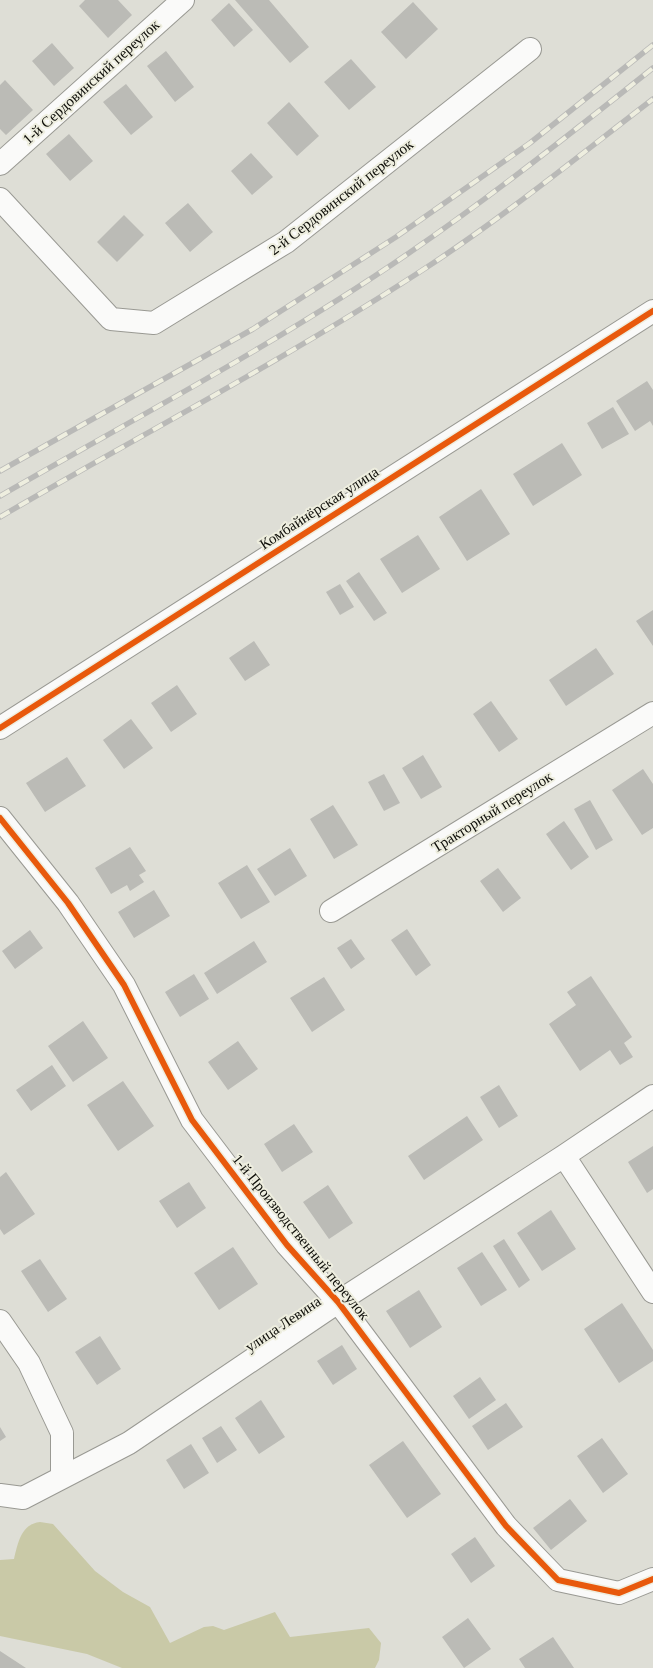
<svg xmlns="http://www.w3.org/2000/svg" width="653" height="1668" viewBox="0 0 653 1668" font-family="'Times New Roman',serif">
<style>
.green{fill:#c9c9a7}
.building{fill:#bbbbb6}
.lines{fill:none;stroke-linecap:round;stroke-linejoin:round}
.minor-casing{stroke:#999993;stroke-width:24}
.minor{stroke:#fafaf9;stroke-width:22}
.rail-casing{stroke:#b9b9b7;stroke-width:5.5}
.rail{stroke:#eeeedf;stroke-width:4;stroke-dasharray:11;stroke-linecap:butt}
.cycleway-casing{stroke:#eeeedf;stroke-width:9}
.cycleway{stroke:#e8590c;stroke-width:6}
.labels{text-anchor:middle;stroke-width:4;stroke-linejoin:round;paint-order:stroke}
.street-label{font-size:15px;fill:#0c0c07;stroke:#eeeedf}
</style>
<rect width="100%" height="100%" fill="#deded6"/>
<path class="green" d="M40 1522 53 1524 95 1571 123 1592 150 1607 170 1643 204 1627 213 1626 224 1630 275 1612 290 1637 369 1628 381 1643 379 1660 375 1668H122L87 1654 0 1636V1560L14 1559C18 1543 21 1524 40 1522Z"/>
<path class="building" d="M85 0H118L132 15 108 38 79 6Z
M235 0H269L309 47 290 63Z
M413 2 438 29 406 59 381 32Z
M229 3 253 30 234 47 211 20Z
M52 43 74 68 54 86 32 61Z
M166 51 194 87 175 102 147 66Z
M351 59 376 87 349 110 324 82Z
M5 80 33 110 6 135 0 129V85Z
M126 84 153 117 131 135 103 102Z
M289 102 319 136 297 156 267 123Z
M69 134 93 161 70 181 46 154Z
M251 153 273 177 252 195 231 171Z
M188 203 213 232 190 252 165 223Z
M124 215 144 235 117 262 97 242Z
M647 381 653 390V426L650 421 635 431 616 401Z
M613 407 629 434 602 449 587 423Z
M562 443 582 475 533 506 513 474Z
M481 489 510 534 467 561 439 517Z
M418 535 440 569 402 593 380 559Z
M359 572 387 613 374 621 346 581Z
M340 584 354 607 340 615 326 592Z
M653 610V646L636 621Z
M254 641 270 665 245 681 229 658Z
M596 648 614 674 566 706 549 680Z
M177 685 197 714 171 732 151 703Z
M491 701 518 739 499 752 473 714Z
M131 719 153 748 124 769 103 740Z
M423 755 442 787 421 799 402 768Z
M67 757 86 786 45 812 26 783Z
M643 769 653 784V828L642 835 612 790Z
M384 774 400 803 384 811 368 782Z
M590 800 613 840 596 850 574 809Z
M333 805 358 845 334 859 310 819Z
M564 821 589 857 571 870 546 834Z
M130 847 146 871 139 875 144 882 130 891 127 885 111 894 95 868Z
M290 848 307 876 275 896 257 869Z
M247 865 270 902 241 919 218 883Z
M498 868 521 898 503 912 480 881Z
M154 890 170 916 134 938 118 912Z
M407 929 431 965 416 976 391 940Z
M30 930 43 948 15 969 2 951Z
M351 939 365 959 351 969 337 948Z
M254 941 267 962 217 994 204 973Z
M194 974 209 999 180 1017 165 992Z
M591 976 632 1037 624 1043 633 1057 620 1065 610 1050 580 1071 549 1024 576 1005 567 992Z
M324 977 345 1010 312 1032 290 998Z
M83 1021 108 1058 73 1082 48 1046Z
M238 1041 258 1069 228 1090 208 1062Z
M52 1065 66 1086 31 1111 16 1090Z
M123 1081 154 1126 118 1151 87 1105Z
M499 1085 518 1116 499 1128 480 1097Z
M467 1116 483 1140 424 1180 408 1156Z
M294 1124 313 1152 282 1172 264 1144Z
M653 1146V1189L647 1193 628 1162Z
M6 1172 35 1214 4 1235 0 1229V1177Z
M189 1182 206 1208 177 1228 159 1201Z
M328 1185 353 1223 329 1239 303 1202Z
M551 1210 576 1249 542 1271 517 1233Z
M504 1239 530 1280 519 1288 493 1246Z
M233 1247 258 1284 219 1310 194 1273Z
M482 1252 507 1290 481 1306 457 1268Z
M40 1259 67 1299 48 1312 21 1271Z
M419 1290 442 1327 410 1348 386 1311Z
M622 1303 653 1350V1361L619 1383 584 1329Z
M100 1336 121 1369 97 1385 75 1352Z
M342 1345 357 1369 333 1385 317 1361Z
M480 1377 496 1400 469 1419 453 1396Z
M261 1400 285 1437 259 1454 235 1418Z
M506 1403 523 1427 488 1450 472 1426Z
M221 1426 237 1450 217 1463 202 1438Z
M0 1427 6 1437 0 1441Z
M602 1438 628 1474 603 1493 577 1456Z
M403 1441 441 1494 407 1518 369 1465Z
M191 1444 209 1473 184 1489 166 1460Z
M570 1499 587 1521 551 1550 533 1528Z
M475 1537 495 1566 471 1583 451 1554Z
M468 1618 491 1649 464 1668 442 1637Z
M553 1637 574 1668H525L519 1659Z
M0 1651 26 1668H0Z"/>
<g class="lines">
<g class="minor-casing">
<path id="minor" d="M0 164 183 0
M0 199 111 319 154 323 286 242 530 49
M0 728 653 311
M0 818 68 903 124 985 192 1120 287 1245 338 1302 506 1526 558 1580 619 1593 653 1579
M331 911 653 713
M564 1156 653 1292
M0 1321 29 1363 62 1433V1477
M0 1495 23 1498 129 1443 338 1302 564 1156 653 1096"/>
</g>
<use href="#minor" class="minor"/>
<g class="rail-casing">
<path id="rail" d="M0 471 253 329 396 237 530 143 653 45
M0 496C137 417 278 343 409 253 493 195 573 132 653 68
M0 517C139 436 282 361 418 273 500 220 576 158 653 99"/>
</g>
<use href="#rail" class="rail"/>
<g class="cycleway-casing">
<path id="cycleway" d="M0 728 653 311
M0 818 68 903 124 985 192 1120 287 1245 338 1302 506 1526 558 1580 619 1593 653 1579"/>
</g>
<use href="#cycleway" class="cycleway"/>
</g>
<g class="labels">
<g class="street-label">
<text transform="translate(91 82) rotate(-42)" y="5">1-й Сердовинский переулок</text>
<text transform="translate(341 197) rotate(-38)" y="5">2-й Сердовинский переулок</text>
<text transform="translate(319 508) rotate(-33)" y="5">Комбайнёрская улица</text>
<text transform="translate(492 812) rotate(-32)" y="5">Тракторный переулок</text>
<text transform="translate(301 1237) rotate(51)" y="5">1-й Производственный переулок</text>
<text transform="translate(283 1324) rotate(-34)" y="5">улица Левина</text>
</g>
</g>
</svg>
